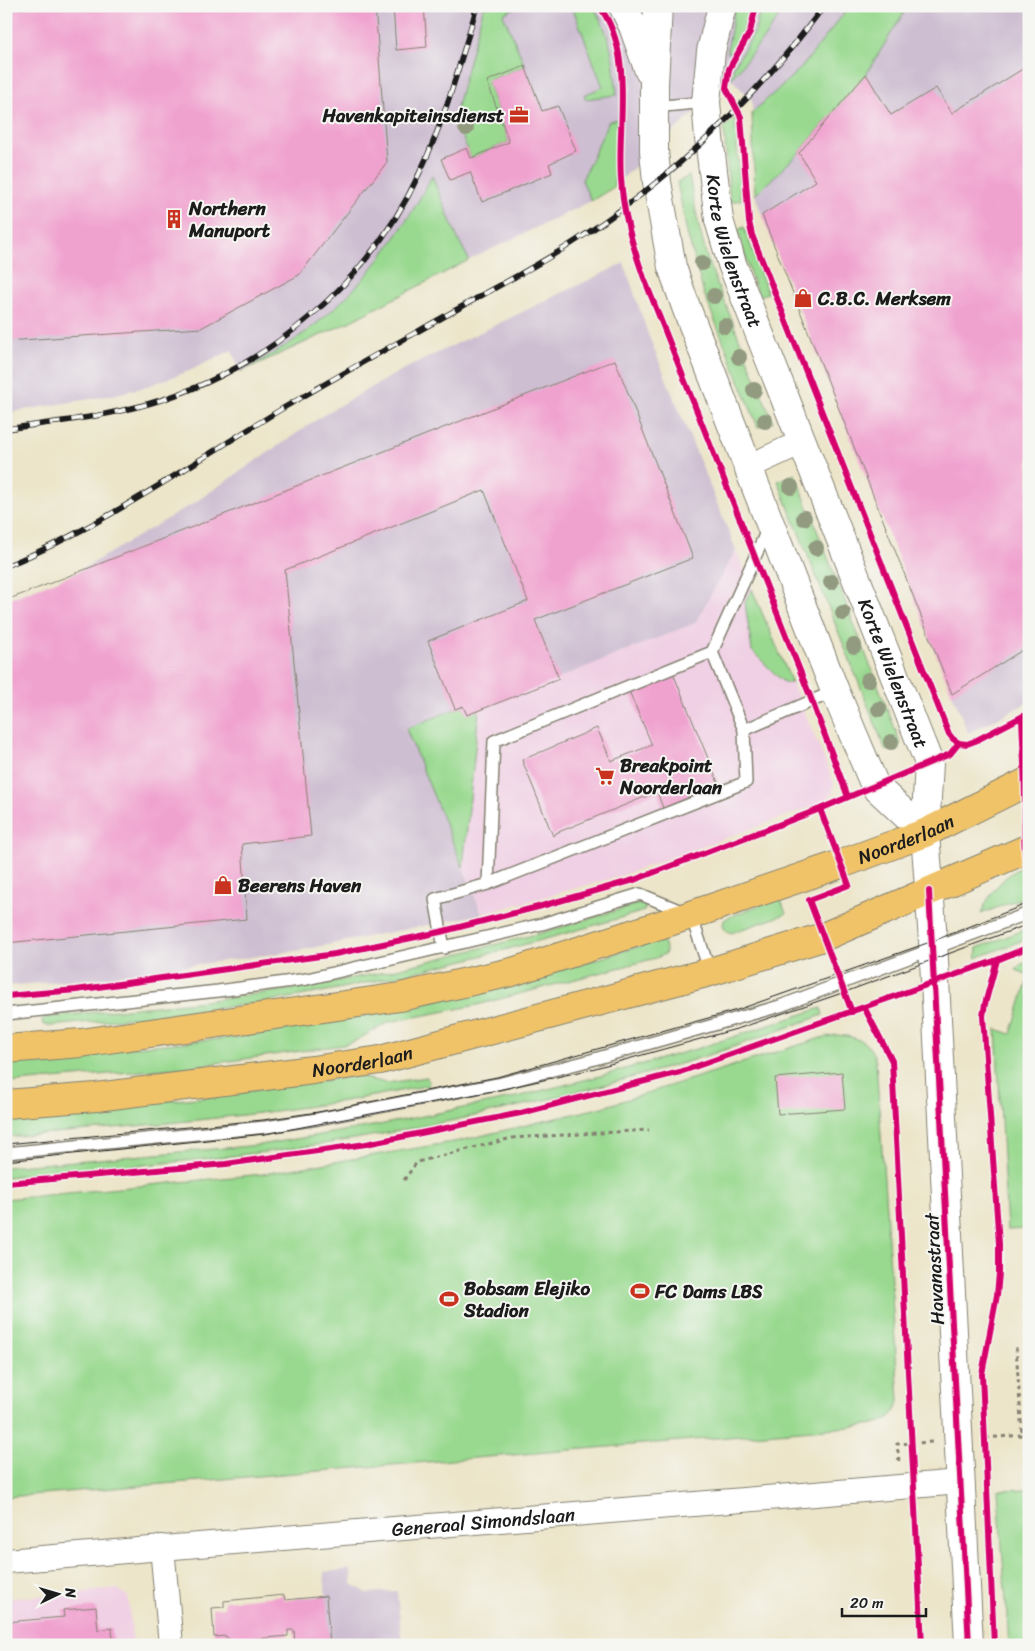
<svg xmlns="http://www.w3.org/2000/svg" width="1035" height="1651" viewBox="0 0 1035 1651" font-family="Sriracha,sans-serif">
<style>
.built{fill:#f0d0e4}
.industrial{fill:#cebed1}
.green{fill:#99d98f;stroke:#5a7a56}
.building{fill:#f0a2cf}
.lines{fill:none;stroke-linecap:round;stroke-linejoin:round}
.service-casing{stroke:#848072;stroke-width:14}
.minor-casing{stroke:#848072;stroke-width:26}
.tertiary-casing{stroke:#848072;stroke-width:30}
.primary-casing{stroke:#848072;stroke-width:30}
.path{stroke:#848072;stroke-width:3;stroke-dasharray:4 4;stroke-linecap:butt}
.service{stroke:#fff;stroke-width:11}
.minor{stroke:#fff;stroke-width:24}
.tertiary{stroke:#fff;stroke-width:28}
.primary{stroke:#f0c369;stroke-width:28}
.tram{stroke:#1c1c1c;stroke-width:1}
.rail-casing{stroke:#1c1c1c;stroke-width:5.5}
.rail{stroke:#f6f6f2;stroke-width:4;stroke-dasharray:11;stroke-linecap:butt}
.cycleway-casing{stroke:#f6f6f2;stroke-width:9}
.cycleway{stroke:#d6006c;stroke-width:6}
.tree{fill:#929b80}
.labels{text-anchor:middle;stroke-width:4;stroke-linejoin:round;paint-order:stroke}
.poi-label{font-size:19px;font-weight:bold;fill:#1c1c1c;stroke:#f6f6f2;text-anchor:start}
.street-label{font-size:19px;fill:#1c1c1c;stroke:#f6f6f2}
</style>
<rect width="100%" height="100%" fill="#f6f6f2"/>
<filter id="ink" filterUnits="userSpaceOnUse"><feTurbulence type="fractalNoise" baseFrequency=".02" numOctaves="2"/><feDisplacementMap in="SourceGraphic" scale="10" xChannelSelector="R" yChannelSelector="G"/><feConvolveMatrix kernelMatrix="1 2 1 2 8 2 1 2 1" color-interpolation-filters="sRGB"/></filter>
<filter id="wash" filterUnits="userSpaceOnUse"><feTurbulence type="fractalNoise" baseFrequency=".0096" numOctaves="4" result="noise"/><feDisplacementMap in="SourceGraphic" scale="20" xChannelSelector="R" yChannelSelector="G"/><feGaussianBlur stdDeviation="1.12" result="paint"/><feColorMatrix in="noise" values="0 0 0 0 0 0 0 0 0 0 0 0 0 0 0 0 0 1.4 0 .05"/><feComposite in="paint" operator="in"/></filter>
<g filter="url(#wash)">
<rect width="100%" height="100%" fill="#ece5c9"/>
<path class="built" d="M736 550 834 782 833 792 827 799 817 805 620 876 482 914 406 729 463 706 695 623Z
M118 1589 128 1597 133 1645H6V1599Z"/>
<path class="industrial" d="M6 6H1029V702L968 733 762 215 755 195 752 100 731 79 614 186 591 201 469 260 345 324 297 347 240 372 232 350 189 371 145 387 113 395 6 413Z
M624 263 648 334 736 550 695 623 467 715 463 706 406 729 482 914 302 950 93 979 6 986V600L72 575 191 505 328 412 402 370Z
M351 1569 352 1584 367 1593 397 1591 402 1645H301L296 1598 326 1595 324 1572Z"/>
<path class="green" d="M484 6H518L503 14 525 66 487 81 509 142 471 158 454 117Z
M572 6H593C613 40 613 58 617 95L585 99 584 95 603 87Z
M735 6H750C746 24 742 39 729 53H727Z
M761 6H786L764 38 731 79 734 66 755 32Z
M850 6H908L866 74 799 153 755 195 752 113 801 68Z
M735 118 741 200 730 202 724 128Z
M618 119 614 187 591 201 582 180 609 121Z
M432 176 457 237 469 260 345 324 240 372C258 362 276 352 293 341 354 300 399 240 432 176Z
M689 176 699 227 708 261 773 422 758 427 704 294 687 233 677 182Z
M744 227 768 293 759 296 750 273 738 230Z
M795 474 901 744 886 751 778 481Z
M752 589 792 683H785L780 679 752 651 745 603 748 595Z
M463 706 479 710 463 867 406 729Z
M1021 867 1029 890V895L981 914C988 895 1003 876 1021 867Z
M780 897 786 914 731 933 725 930 723 925 724 920 729 917Z
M641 903 645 905V910L641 912C527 945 412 976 295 997 214 1011 132 1018 50 1026L44 1025 42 1022 43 1018 48 1017 204 1001 293 989 385 972 545 932Z
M1029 928V938L976 958 977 948Z
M657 941 662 942C666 946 667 949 665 954L656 958 477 1005 389 1022 355 1041 343 1045 188 1067 6 1083V1059L240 1037 345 1020 534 978Z
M1029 961V975L1016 970 1020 965Z
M1029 976V1229L1007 1230 996 1029 1011 1034Z
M821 1008 823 1015C781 1029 739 1046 696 1059 594 1090 488 1115 382 1134 258 1157 132 1166 6 1177V1167L260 1145 379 1125 512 1098 600 1076 696 1049Z
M836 1035C855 1036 871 1041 876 1062L899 1400C895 1426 870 1424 849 1427L6 1497V1199L263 1174 459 1141 603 1107 821 1038Z
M356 1076 387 1083 427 1077 429 1085C290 1115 148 1125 6 1137V1115L209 1097Z
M1029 1489V1645H1009L998 1490Z"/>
<g id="blocks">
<path class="building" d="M47 6H375L387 162 299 275 201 328 6 341V9Z
M393 6H424L427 47 396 50Z
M1029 65V646L952 694 762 215 816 181 799 153 866 74 891 115 936 88 952 113Z
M525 66 542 111 558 106 576 151 549 164 552 173 482 202 470 172 450 180 441 159 467 148 471 158 509 142 487 81Z
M615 360 693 558 535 620 559 679 467 715 463 706 455 709 428 641 528 601 484 490 285 570 311 836 242 844 247 919 6 943V600L28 592Z
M673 673 719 785 663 808 657 792 556 833V834L553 836 522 760 597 728 611 761 652 745 629 691Z
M842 1072 845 1109 778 1114 775 1078Z
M284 1595 285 1600 326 1596 330 1645H295L294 1630H288V1636L245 1640 239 1644H232L226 1636 214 1637 212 1608 224 1607V1601Z
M96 1607 98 1630 112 1628 113 1645H6V1622L64 1617 63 1610Z"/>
</g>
</g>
<g filter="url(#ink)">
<use href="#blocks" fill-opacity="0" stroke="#848072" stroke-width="1"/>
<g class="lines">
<g class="service-casing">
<path id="service" d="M654 107 706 102
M712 652 744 730 746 782 488 884 494 741 712 652 768 528
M744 730 835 691
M444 948 435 899 488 884
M6 1014 218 991 307 979 542 924 640 894 691 915 710 972
M6 1153 266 1127 318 1119 498 1084 584 1062 780 1006 1029 913"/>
</g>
<g class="minor-casing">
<g id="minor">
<path d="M748 467 802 442"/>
<path d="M162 1547 171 1645"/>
<path id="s1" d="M6 1561 960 1482"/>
</g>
</g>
<g class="tertiary-casing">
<g id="tertiary">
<path d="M623 6 633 26 649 71"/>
<path d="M658 6 654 84V151L657 182 672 267 686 307 835 691 875 786 925 833"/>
<path id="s2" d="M722 6 711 51 706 102 709 138 719 220 732 264 929 763 925 833 933 941 969 1645"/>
</g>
</g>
<g class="primary-casing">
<g id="primary">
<path id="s3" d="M6 1049 81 1043 400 997 512 972 691 915 841 864 925 833 1029 781"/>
<path id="s4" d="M6 1104 96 1097 313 1070 380 1060 710 972 823 937 1029 848"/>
</g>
</g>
<path class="path" d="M404 1180 417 1162 512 1138 649 1130
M986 1438 1022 1435 1016 1347
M899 1461 897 1444 932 1442"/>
<use href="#service" class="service"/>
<use href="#minor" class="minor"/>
<use href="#tertiary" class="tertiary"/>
<use href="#primary" class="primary"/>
<path class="tram" d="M6 1144 263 1120 318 1112 497 1077 737 1010 933 941 1029 903
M6 1161 265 1134 503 1089 588 1070 740 1028 845 992 1029 924"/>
<g class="rail-casing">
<path id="rail" d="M6 429C55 422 104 417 151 403 266 370 369 283 419 174 445 120 460 63 477 6
M6 566C106 525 193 462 285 407 351 368 419 331 486 293 517 276 548 259 577 240 673 178 756 98 824 6"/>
</g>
<use href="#rail" class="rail"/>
<g class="cycleway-casing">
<path id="cycleway" d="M599 6C635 53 617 124 621 178 623 214 632 244 644 278L812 701 848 797
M756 6 750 32 729 69 726 88 741 117 749 222 752 235 949 734 953 739 959 743
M1022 717C1023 745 1025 774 1025 802 1025 820 1022 856 1029 872
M820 809 849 885 809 900 852 1012
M929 891 969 1645
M6 996 76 990 335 954 440 932 538 907 634 880 820 809 950 754 959 743 967 744 975 741 1029 713
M864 1007 892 1061 922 1645
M6 1183 226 1164 366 1144 521 1113 680 1072 997 960 1029 947
M994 1645 982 1374 997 1295 999 1273V1244L983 1016 985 1004 997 960"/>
</g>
<use href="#cycleway" class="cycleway"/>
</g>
<g class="tree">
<circle cx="466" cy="128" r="8"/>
<circle cx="702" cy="263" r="8"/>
<circle cx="714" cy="296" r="8"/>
<circle cx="725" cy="326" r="8"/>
<circle cx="739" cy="357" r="8"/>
<circle cx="754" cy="390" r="8"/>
<circle cx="765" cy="421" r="8"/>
<circle cx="791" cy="487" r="8"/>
<circle cx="804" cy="518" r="8"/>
<circle cx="816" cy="548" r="8"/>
<circle cx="831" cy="582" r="8"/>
<circle cx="843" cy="613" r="8"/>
<circle cx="854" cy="646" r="8"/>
<circle cx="868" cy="680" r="8"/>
<circle cx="879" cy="709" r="8"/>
<circle cx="891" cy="742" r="8"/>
</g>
</g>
<defs>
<g id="office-bare" transform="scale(1.5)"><path d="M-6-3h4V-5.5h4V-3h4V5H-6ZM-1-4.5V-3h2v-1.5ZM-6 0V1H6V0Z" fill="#c8321e" stroke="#f6f6f2" stroke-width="2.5" paint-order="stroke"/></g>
<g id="building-bare" transform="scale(1.5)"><path d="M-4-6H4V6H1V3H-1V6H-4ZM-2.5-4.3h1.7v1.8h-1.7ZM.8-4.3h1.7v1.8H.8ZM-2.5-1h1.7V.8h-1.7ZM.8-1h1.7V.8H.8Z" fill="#c8321e" stroke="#f6f6f2" stroke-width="2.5" paint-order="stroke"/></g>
<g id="shop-bare" transform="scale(1.5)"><path d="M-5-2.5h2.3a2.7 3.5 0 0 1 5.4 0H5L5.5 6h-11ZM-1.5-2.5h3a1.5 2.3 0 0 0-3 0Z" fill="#c8321e" stroke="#f6f6f2" stroke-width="2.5" paint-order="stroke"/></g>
<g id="supermarket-bare" transform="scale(1.5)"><path d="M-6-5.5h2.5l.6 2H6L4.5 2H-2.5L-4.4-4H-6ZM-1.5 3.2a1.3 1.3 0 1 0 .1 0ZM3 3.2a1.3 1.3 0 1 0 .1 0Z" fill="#c8321e" stroke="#f6f6f2" stroke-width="2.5" paint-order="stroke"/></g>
<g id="stadium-bare" transform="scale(1.5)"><path d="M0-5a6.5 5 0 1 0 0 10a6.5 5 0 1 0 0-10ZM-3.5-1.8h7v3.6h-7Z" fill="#c8321e" stroke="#f6f6f2" stroke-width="2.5" paint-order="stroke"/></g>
</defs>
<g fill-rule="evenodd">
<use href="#office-bare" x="519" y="115"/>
<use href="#building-bare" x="174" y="219"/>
<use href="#shop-bare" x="803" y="298"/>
<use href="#supermarket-bare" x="605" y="776"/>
<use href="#shop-bare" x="223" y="885"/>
<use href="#stadium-bare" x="640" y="1291"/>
<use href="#stadium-bare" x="449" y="1299"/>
</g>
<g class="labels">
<g class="poi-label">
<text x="504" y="122" text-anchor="end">Havenkapiteinsdienst</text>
<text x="189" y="215">Northern<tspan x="189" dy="22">Manuport</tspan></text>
<text x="818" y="305">C.B.C. Merksem</text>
<text x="620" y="772">Breakpoint<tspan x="620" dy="22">Noorderlaan</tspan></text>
<text x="238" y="892">Beerens Haven</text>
<text x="464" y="1295">Bobsam Elejiko<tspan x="464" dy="22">Stadion</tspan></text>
<text x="655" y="1298">FC Dams LBS</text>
</g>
<g class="street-label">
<text dy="7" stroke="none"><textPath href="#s2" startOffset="250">Korte Wielenstraat</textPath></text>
<text dy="7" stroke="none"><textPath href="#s2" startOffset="702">Korte Wielenstraat</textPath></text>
<text dy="7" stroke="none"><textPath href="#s3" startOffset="928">Noorderlaan</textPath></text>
<text dy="7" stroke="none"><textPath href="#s4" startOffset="359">Noorderlaan</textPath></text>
<text transform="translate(934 1269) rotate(-93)" y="7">Havanastraat</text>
<text dy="7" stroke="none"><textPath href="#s1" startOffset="479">Generaal Simondslaan</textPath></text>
</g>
</g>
<rect width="1035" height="1651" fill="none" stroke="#f6f6f2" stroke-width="25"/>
<g transform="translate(58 1594) rotate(85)" stroke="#f6f6f2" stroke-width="4" paint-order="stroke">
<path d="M0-4L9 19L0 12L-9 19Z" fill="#1c1c1c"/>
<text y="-8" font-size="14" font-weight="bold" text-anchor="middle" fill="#1c1c1c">N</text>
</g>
<path d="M842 1608v8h84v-8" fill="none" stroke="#1c1c1c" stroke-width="2.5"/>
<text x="850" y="1608" font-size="15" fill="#1c1c1c" stroke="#f6f6f2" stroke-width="4" paint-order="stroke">20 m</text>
</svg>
